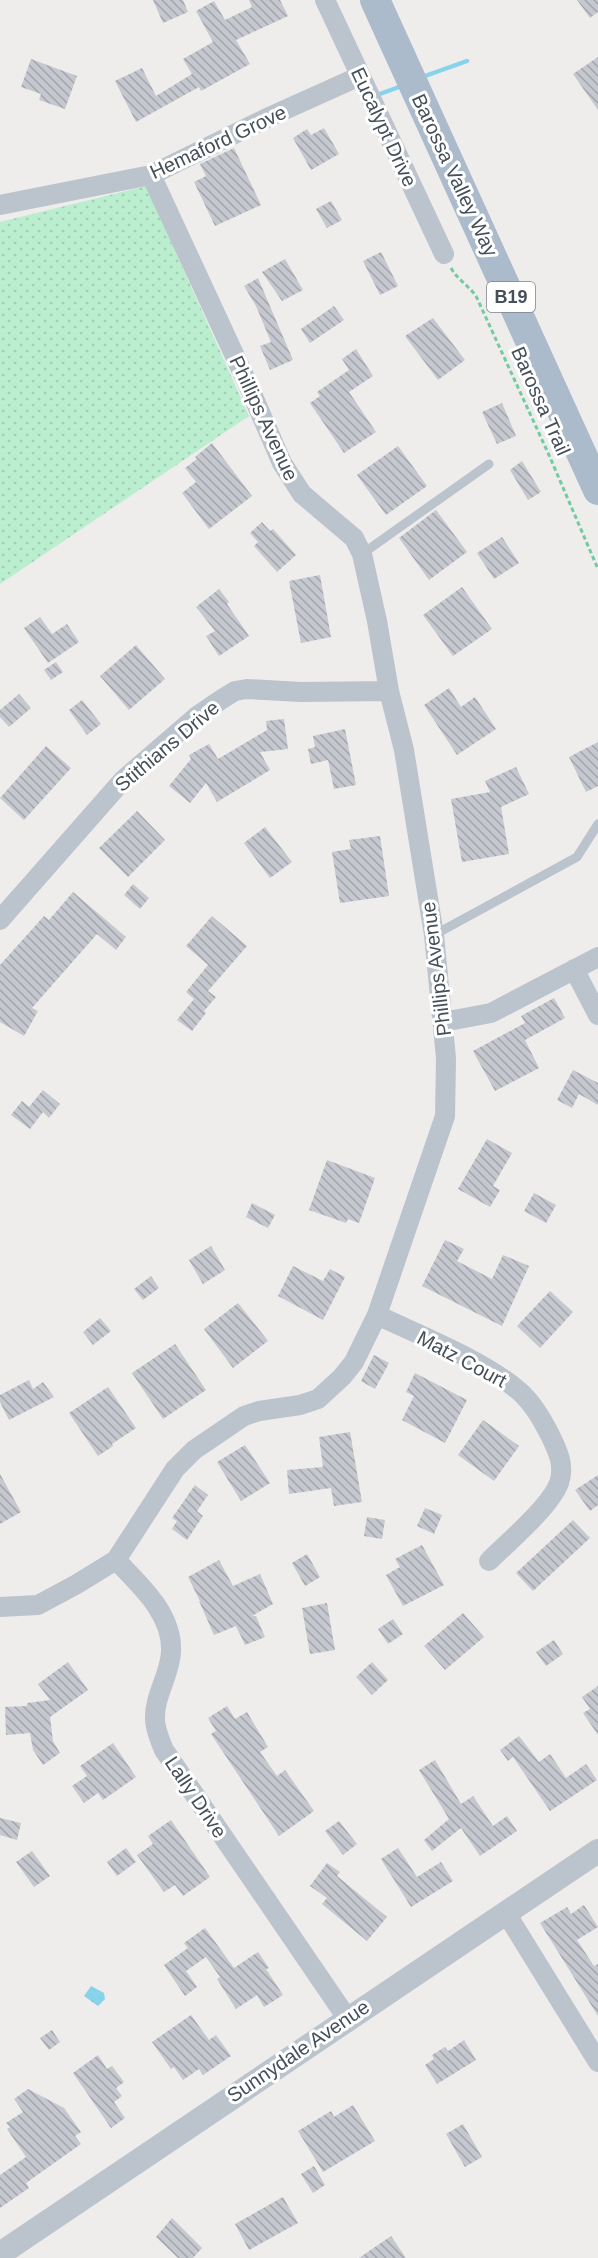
<svg xmlns="http://www.w3.org/2000/svg" width="598" height="2258" viewBox="0 0 598 2258" font-family="Arial,sans-serif">
<style>
.park{fill:url(#park-dots)}
.water{fill:url(#water-ripples)}
.lines{fill:none;stroke-linecap:round;stroke-linejoin:round}
.stream{stroke:#87d4ea;stroke-width:4.5}
.building{fill:url(#building-back-hatch)}
.path{stroke:#73cba1;stroke-width:3;stroke-dasharray:4.5 3;stroke-linecap:butt}
.service{stroke:#bbc4cc;stroke-width:9}
.minor{stroke:#bbc4cc;stroke-width:20}
.tertiary{stroke:#bbc4cc;stroke-width:24}
.primary{stroke:#acbbcc;stroke-width:30}
.labels{text-anchor:middle;stroke-width:6;stroke-linejoin:round;paint-order:stroke}
.shield{fill:#fff;stroke:#7d848b;stroke-width:1.5}
.shield-label{font-size:18px;font-weight:bold;fill:#454f59}
.street-label{font-size:20px;fill:#454f59;stroke:#fff}
</style>
<defs>
<pattern id="park-dots" width="8" height="8" patternUnits="userSpaceOnUse" patternTransform="scale(1.5)"><rect width="8" height="8" fill="#baeecf"/><path d="M2 2h.1M6 6h.1" fill="none" stroke="#a1ceb4" stroke-width="1.8" stroke-linecap="round"/></pattern>
<pattern id="water-ripples" width="26" height="14" patternUnits="userSpaceOnUse" patternTransform="scale(1.5)"><rect width="26" height="14" fill="#87d4ea"/><path d="M2 4q2-2 4 0t4 0M15 11q2-2 4 0t4 0" fill="none" stroke="#70aec1"/></pattern>
<pattern id="building-back-hatch" width="6" height="6" patternUnits="userSpaceOnUse" patternTransform="scale(1.5)"><rect width="6" height="6" fill="#c6c8cf"/><path d="M-1 5l2 2M0 0l6 6M5-1l2 2" fill="none" stroke="#a3a5ab"/></pattern>
</defs>
<rect width="100%" height="100%" fill="#efecec"/>
<path class="park" d="M146 186 249 416 0 584V222Z"/>
<path class="water" d="M91 1986 104 1993 105 1999 98 2006 84 1996Z"/>
<g class="lines">
<path class="stream" d="M425 76 467 61
M377 95 399 87"/>
</g>
<path class="building" d="M153 0H183L188 12 163 23Z
M249 0H280L288 16 236 40 250 64 201 91 199 87 136 122 115 81 142 68 156 96 192 74 183 59 213 42 196 11 214 1 225 20 252 7Z
M577 0H598V12L590 18Z
M598 57V110L573 74Z
M31 59 77 76 65 109 39 100 41 94 21 87Z
M324 128 339 154 311 170 293 138 307 129 311 135Z
M234 148 261 205 215 226 194 182 206 176 200 164Z
M331 201 342 220 327 228 316 209Z
M381 252 398 286 380 295 363 261Z
M285 259 303 290 282 301 262 272Z
M258 278 293 360 270 370 260 346 271 342 256 306 244 286Z
M334 306 344 320 310 343 301 329Z
M433 318 465 360 438 380 405 336Z
M356 349 373 376 349 392 376 432 344 453 310 403 320 396 317 392 349 370 342 359Z
M502 403 516 436 497 444 482 412Z
M212 443 252 496 209 529 182 493 196 482 185 468 197 459 195 457Z
M398 446 427 486 386 515 357 475Z
M522 461 541 492 528 500 510 470Z
M436 510 467 552 429 580 399 538Z
M262 522 270 531 273 529 296 555 277 572 254 546 258 542 250 533Z
M502 537 519 563 494 579 477 553Z
M320 575 331 637 301 643 289 581Z
M462 587 492 629 453 656 423 615Z
M219 589 229 602 227 604 249 636 219 656 206 636 215 631 196 607Z
M40 617 52 634 67 624 79 642 48 663 24 628Z
M136 645 165 679 129 710 100 676Z
M56 662 63 672 51 680 44 670Z
M449 688 461 707 475 697 496 729 457 755 424 705Z
M19 694 31 708 9 727 0 717V710Z
M82 700 101 724 87 735 69 710Z
M284 719 288 749 260 752 270 770 217 802 206 783 190 803 169 786 191 759 189 755 209 744 218 759 267 730 266 721Z
M345 729 356 785 334 789 328 760 311 764 308 749 315 747 313 736Z
M598 742V786L586 792 569 757Z
M46 746 71 768 24 820 0 798Z
M516 767 529 794 501 807 509 854 462 862 451 799 490 792 485 781Z
M137 811 165 840 128 877 99 848Z
M265 827 292 862 270 878 244 843Z
M380 836 389 896 340 903 332 852 351 849 349 840Z
M133 884 149 898 140 909 124 895Z
M73 892 126 937 116 950 97 934 32 1008 38 1011 24 1036 0 1022V965L44 916 49 920Z
M212 916 247 946 208 991 216 997 204 1011 206 1013 192 1031 177 1020 194 999 186 992 208 965 186 946Z
M554 998 565 1018 525 1040 539 1068 495 1091 473 1051 525 1023 521 1016Z
M573 1070 598 1083V1105L579 1094 572 1108 557 1100Z
M43 1090 60 1104 49 1118 43 1112 30 1129 11 1115 22 1101 29 1107Z
M487 1139 512 1153 493 1186 500 1190 490 1207 458 1189Z
M327 1160 375 1178 359 1223 348 1219 346 1223 309 1210Z
M534 1193 556 1205 546 1223 524 1211Z
M252 1203 275 1215 268 1228 246 1217Z
M445 1240 464 1249 457 1261 492 1279 503 1255 529 1266 502 1326 422 1286Z
M211 1246 225 1270 203 1284 189 1260Z
M293 1266 323 1281 330 1269 345 1277 323 1320 278 1296Z
M151 1276 159 1288 143 1300 134 1289Z
M550 1291 573 1312 540 1348 517 1326Z
M238 1303 268 1341 233 1368 204 1329Z
M100 1318 111 1331 93 1345 83 1332Z
M175 1344 206 1390 163 1419 132 1373Z
M374 1355 389 1363 375 1389 361 1381Z
M415 1373 467 1400 445 1443 402 1420 414 1396 406 1392Z
M29 1380 33 1389 43 1382 54 1397 9 1420 0 1402V1395Z
M108 1387 136 1428 112 1444 113 1446 98 1456 69 1413Z
M483 1420 519 1446 494 1481 458 1455Z
M350 1432 362 1502 334 1506 331 1488 289 1494 287 1470 323 1467 319 1437Z
M245 1445 270 1483 241 1501 217 1462Z
M0 1474 21 1512 0 1524Z
M598 1475V1505L590 1511 575 1490Z
M195 1485 208 1495 197 1511 203 1516 187 1540 172 1529 177 1521 172 1518Z
M425 1508 442 1515 434 1534 417 1526Z
M367 1517 385 1520 382 1539 364 1536Z
M573 1520 590 1538 533 1591 516 1573Z
M422 1545 444 1585 403 1606 386 1575 400 1567 395 1559Z
M307 1554 320 1577 305 1586 292 1563Z
M219 1560 233 1586 260 1574 273 1604 252 1616H256L265 1637 245 1645 236 1626 214 1635 199 1601H200L188 1577Z
M327 1603 335 1650 310 1654 302 1608Z
M463 1613 484 1637 445 1670 424 1646Z
M393 1619 403 1634 388 1644 378 1629Z
M554 1640 563 1654 546 1666 536 1652Z
M68 1662 88 1690 50 1717 53 1741 60 1753 43 1765 33 1750 30 1733 6 1735 5 1707 27 1706V1703L50 1700 38 1684Z
M372 1662 388 1680 372 1695 356 1677Z
M598 1686V1735L583 1713 590 1709 582 1697Z
M227 1706 235 1719 247 1712 268 1747 260 1752 277 1776 285 1770 314 1811 279 1836 211 1734 216 1731 208 1718Z
M519 1736 539 1762 550 1754 566 1778 586 1764 597 1780 550 1811 513 1757 508 1761 500 1750Z
M113 1743 136 1777 103 1800 98 1793 84 1803 72 1786 87 1776 80 1766Z
M435 1760 461 1804 473 1796 493 1826 507 1816 517 1831 480 1856 461 1828 432 1851 424 1840 449 1819 419 1770Z
M0 1818 21 1823 17 1840 0 1835Z
M171 1820 210 1877 183 1896 175 1885 164 1892 137 1855 153 1844 148 1836Z
M339 1821 357 1844 343 1855 325 1831Z
M126 1848 136 1862 117 1876 107 1862Z
M398 1848 417 1877 441 1862 453 1881 411 1907 381 1859Z
M32 1851 50 1876 34 1887 16 1862Z
M327 1863 340 1872 337 1876 387 1917 367 1941 322 1904 327 1898 310 1886Z
M584 1905 598 1927 577 1940 594 1966 598 1964V2016L540 1923 567 1907 571 1914Z
M205 1928 234 1968 258 1952 269 1968 266 1969 283 1995 264 2007 257 1995 236 2009 217 1979 220 1977 206 1957 186 1971 197 1987 185 1996 164 1965 188 1948 184 1943Z
M191 2015 209 2040 216 2035 231 2056 203 2075 199 2069 183 2080 174 2067 171 2069 152 2042Z
M52 2030 60 2042 49 2050 40 2038Z
M464 2040 476 2060 437 2084 425 2065 434 2059 432 2055 445 2047 448 2051Z
M98 2055 107 2069 112 2066 124 2082 116 2088 122 2096 114 2102 125 2118 111 2128 73 2073Z
M28 2089 64 2108 81 2132 75 2136 81 2144 26 2183 29 2188 0 2208V2175L26 2157 7 2129 10 2127 6 2123 23 2112 14 2099Z
M353 2105 375 2141 323 2172 298 2131 331 2111 334 2117Z
M463 2124 482 2157 465 2167 446 2134Z
M314 2166 325 2185 313 2193 301 2174Z
M283 2197 298 2223 249 2250 235 2224Z
M172 2218 202 2248 193 2258H178L156 2237Z
M391 2236 406 2258H359Z"/>
<g class="lines">
<path class="path" d="M451 268C457 279 469 286 476 296L549 455 598 569"/>
<path class="service" d="M362 554 489 464
M434 935 577 857 598 824"/>
<path class="minor" d="M325 0 444 254
M0 205 151 175 269 117 360 76
M0 920 123 780 197 716 222 699 235 691 247 689 301 692 389 691
M574 969 598 1015
M443 1022 491 1013 598 957
M377 1315C421 1336 483 1360 519 1391 533 1403 542 1419 550 1435 558 1451 565 1466 559 1483 550 1507 508 1542 489 1561
M116 1560C140 1585 173 1614 171 1652 170 1675 154 1696 155 1719 155 1730 160 1740 164 1750L347 2018
M0 1607 38 1605 77 1584 116 1560 175 1469 194 1450 244 1416 259 1411 300 1405 318 1399 342 1377 354 1362 377 1315 445 1116 446 1058 434 935 404 750 389 691 377 621 362 554 354 538 302 494 282 463 246 380 151 175
M506 1913 598 2062"/>
<path class="tertiary" d="M0 2254 598 1851"/>
<path class="primary" d="M375 0 598 490"/>
</g>
<g class="labels">
<rect class="shield" x="487" y="282" width="48" height="30" rx="4.5"/>
<g class="shield-label">
<text x="511" y="303">B19</text>
</g>
<g class="street-label">
<text transform="translate(384 127) rotate(65)" y="7">Eucalypt Drive</text>
<text transform="translate(218 142) rotate(-25)" y="7">Hemaford Grove</text>
<text transform="translate(455 175) rotate(65)" y="7">Barossa Valley Way</text>
<text transform="translate(541 401) rotate(66)" y="7">Barossa Trail</text>
<text transform="translate(264 418) rotate(65)" y="7">Phillips Avenue</text>
<text transform="translate(167 746) rotate(-40)" y="7">Stithians Drive</text>
<text transform="translate(436 969) rotate(-97)" y="7">Phillips Avenue</text>
<text transform="translate(462 1359) rotate(28)" y="7">Matz Court</text>
<text transform="translate(196 1797) rotate(56)" y="7">Lally Drive</text>
<text transform="translate(298 2051) rotate(-34)" y="7">Sunnydale Avenue</text>
</g>
</g>
</svg>
